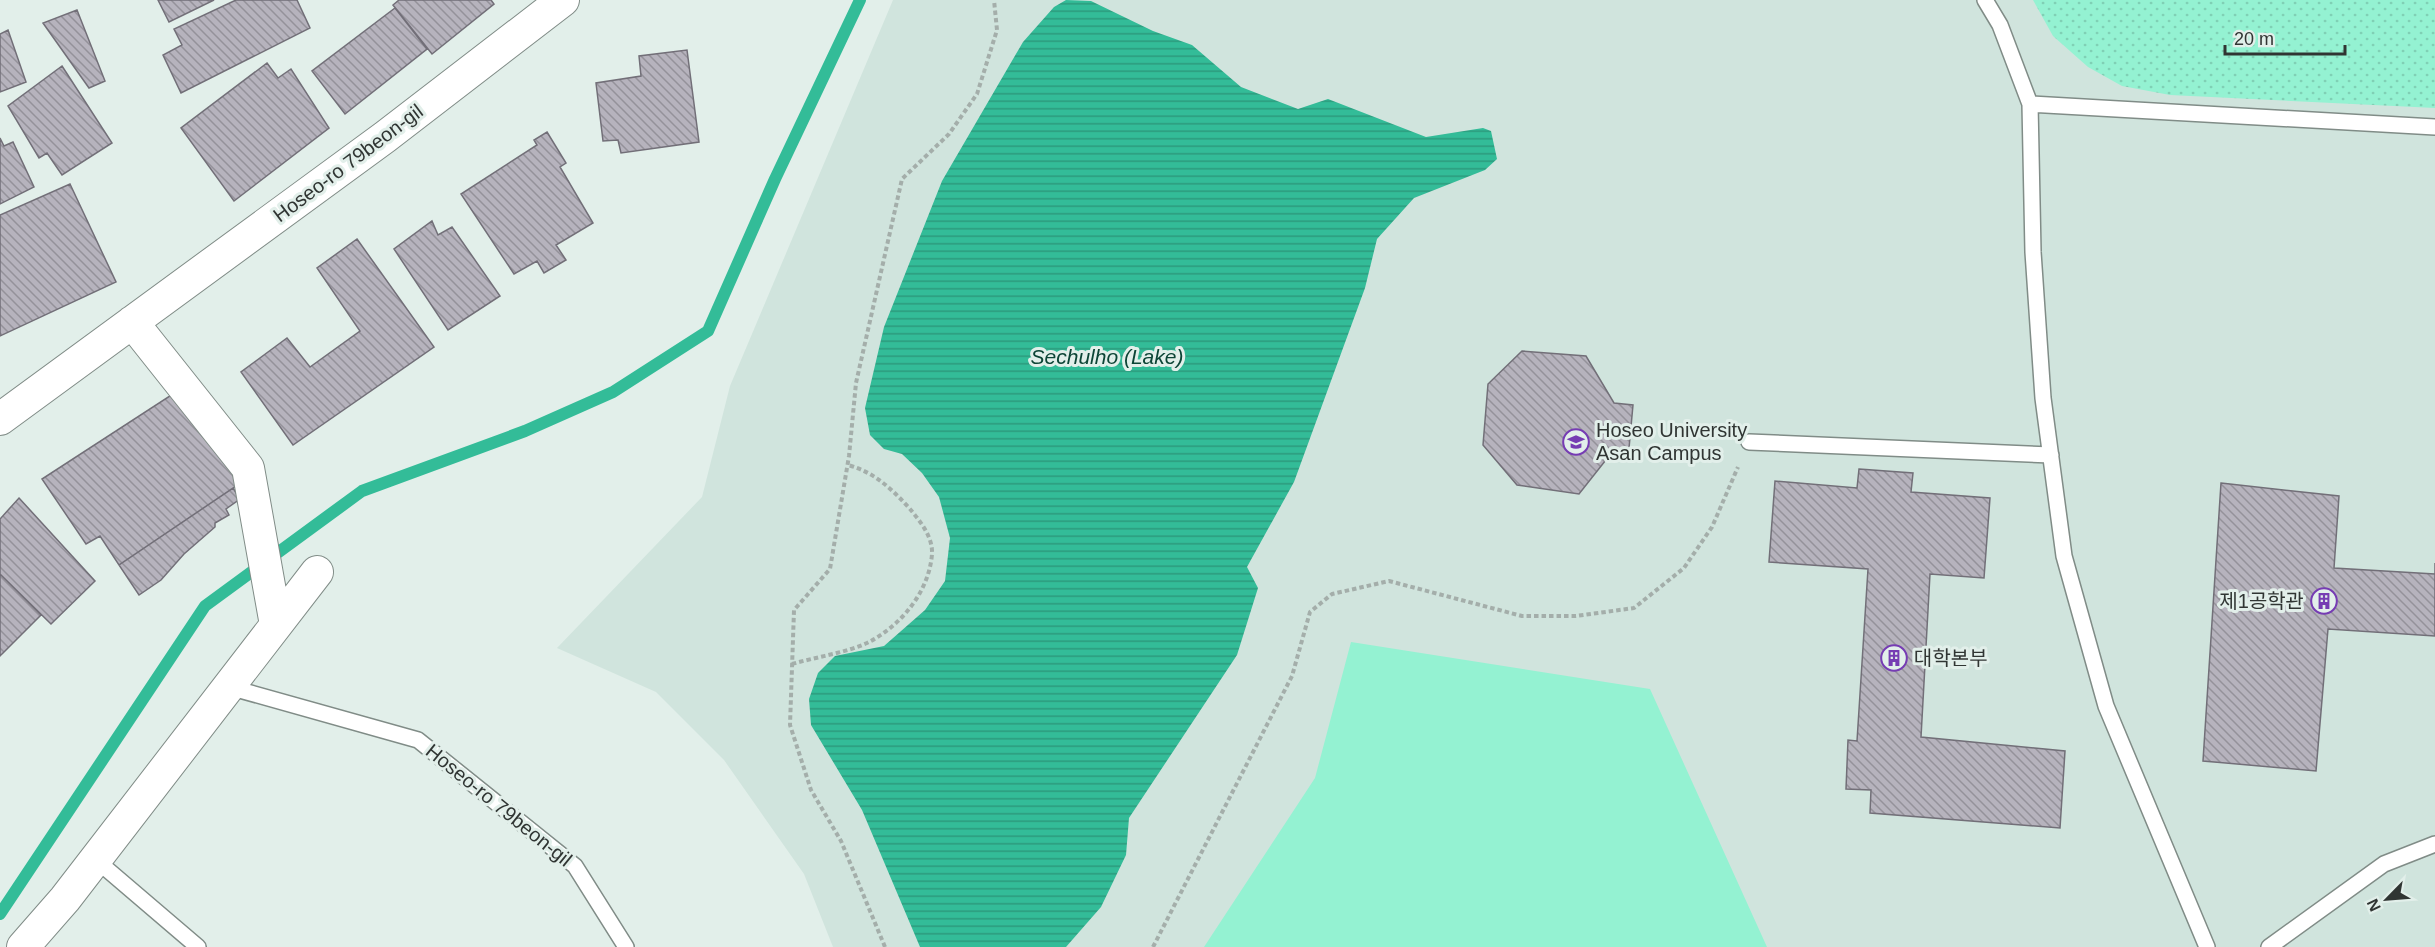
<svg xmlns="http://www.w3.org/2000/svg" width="2435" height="947" viewBox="0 0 2435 947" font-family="Arial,'Noto Sans KR',sans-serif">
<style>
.built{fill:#d0e4dd}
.grass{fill:url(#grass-dots)}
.park{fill:#94f2d2}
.water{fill:url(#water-rules)}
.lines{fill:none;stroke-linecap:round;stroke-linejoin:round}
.stream{stroke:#33bc98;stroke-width:12}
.building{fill:url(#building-back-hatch);stroke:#726f78;stroke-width:1.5}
.lane-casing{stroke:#808c87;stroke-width:18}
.street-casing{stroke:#808c87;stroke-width:34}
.path{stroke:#a4aeaa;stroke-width:4;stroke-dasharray:4.5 3;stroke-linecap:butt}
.lane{stroke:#fff;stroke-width:15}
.street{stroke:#fff;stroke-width:32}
.labels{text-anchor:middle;stroke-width:6;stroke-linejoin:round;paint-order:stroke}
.street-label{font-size:20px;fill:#303533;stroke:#e2efea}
.poi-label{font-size:20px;fill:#303533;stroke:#e2efea;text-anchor:start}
.water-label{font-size:21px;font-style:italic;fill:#0c4536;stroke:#e2efea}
</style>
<defs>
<pattern id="grass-dots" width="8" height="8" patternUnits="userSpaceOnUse" patternTransform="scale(1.5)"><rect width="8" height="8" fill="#94f2d2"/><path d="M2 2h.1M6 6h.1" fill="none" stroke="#80d0b5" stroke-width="1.8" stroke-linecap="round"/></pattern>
<pattern id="water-rules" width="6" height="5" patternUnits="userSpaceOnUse" patternTransform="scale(1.5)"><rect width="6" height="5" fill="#33bc98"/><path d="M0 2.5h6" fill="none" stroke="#2c9a7d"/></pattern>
<pattern id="building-back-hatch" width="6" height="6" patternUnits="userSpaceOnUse" patternTransform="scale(1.5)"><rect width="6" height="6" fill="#b6b3bd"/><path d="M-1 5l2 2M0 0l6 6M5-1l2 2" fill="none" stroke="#94929a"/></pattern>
</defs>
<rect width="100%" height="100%" fill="#e2efea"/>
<path class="built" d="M893 0H2435V947H833L804 874 724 760 656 692 557 648 702 497 730 386Z"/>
<path class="grass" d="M2033 0H2435V108L2170 95 2122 86 2088 67 2053 36Z"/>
<path class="park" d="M1351 642 1650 689 1767 947H1204L1315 778Z"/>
<path class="water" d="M1066 0 1091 1 1153 31 1192 45 1241 87 1298 109 1328 99 1426 137 1483 128 1491 131 1497 159 1485 170 1414 198 1377 239 1365 288 1294 482 1247 567 1258 588 1237 655 1129 818 1126 855 1101 907 1066 947H920L862 810 811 725 809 699 818 673 835 656 884 646 925 610 945 581 950 538 939 497 922 473 902 454 884 449 870 435 865 408 884 327 942 181 1023 42 1054 7Z"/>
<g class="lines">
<path class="stream" d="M0 914 205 606 362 491 525 431 613 392 708 331 775 179 860 0"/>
</g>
<path class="building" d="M158 0H214L169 22Z
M236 0H297L310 28 181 93 163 55 182 45 174 29Z
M399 0H491L494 4 432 54 393 5Z
M395 8 427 49 345 114 312 71Z
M77 10 105 81 89 88 43 23Z
M8 30 26 82 0 92V34Z
M687 50 699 142 621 153 618 140 603 141 596 83 641 76 639 56Z
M267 63 278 78 291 69 329 128 234 201 181 128Z
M62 66 112 143 62 175 47 153 39 158 8 106Z
M547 132 566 163 560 167 593 223 556 245 566 260 544 273 537 261 514 274 461 194 537 145 534 140Z
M0 138 4 146 13 142 34 187 0 204Z
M70 184 116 282 0 336V215Z
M432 221 438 235 452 227 500 296 448 330 394 249Z
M357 239 434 347 293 445 241 372 287 338 310 367 360 331 317 268Z
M1522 351 1586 356 1614 403 1633 405 1628 459 1609 456 1579 494 1517 485 1483 445 1488 384Z
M179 390 242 482 119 565 100 536 86 544 42 479Z
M1859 469 1913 473 1911 492 1990 498 1984 578 1930 574 1921 737 2065 751 2060 828 1870 813 1871 790 1846 789 1848 740 1857 741 1868 569 1769 562 1775 481 1857 488Z
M2221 483 2339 496 2334 568 2435 574V563V636L2328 629 2316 771 2203 761Z
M233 488 240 499 226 509 229 515 215 523V527L184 554 161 580 139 595 119 565Z
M19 498 95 581 51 624 0 574V519Z
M0 574 41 615 0 656Z"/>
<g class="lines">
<g class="lane-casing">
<path id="lane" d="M1985 0 2000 25 2030 104 2033 252 2043 398 2064 556 2106 706 2207 947
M2030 104 2435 127
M1749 442 2051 455
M229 687 418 740 575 866 626 947
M95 859 198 947
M2269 947 2384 864 2435 844"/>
</g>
<g class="street-casing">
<path id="street" d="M132 322 248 468 276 625
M0 419 385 137 563 0
M23 947 65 899 317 572"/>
</g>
<path class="path" d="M792 664C816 657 845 653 867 643 901 626 929 592 932 554 933 537 920 521 910 509 892 489 874 472 848 465
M885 947 841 841 811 790 790 725 794 610 830 569 849 456 856 383 902 179 949 134 977 94 997 30 994 0
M1153 947 1292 676 1310 612 1332 594 1389 581 1522 616H1576L1634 608 1684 568 1712 527 1738 467"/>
<use href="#lane" class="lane"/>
<use href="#street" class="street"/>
</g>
<defs>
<g id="university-ring" transform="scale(1.35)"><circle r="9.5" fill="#e2efea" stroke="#763cb3" stroke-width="1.5"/><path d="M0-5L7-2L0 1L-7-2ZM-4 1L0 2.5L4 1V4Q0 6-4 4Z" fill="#763cb3"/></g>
<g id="building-ring" transform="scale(1.35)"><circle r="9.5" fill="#e2efea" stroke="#763cb3" stroke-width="1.5"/><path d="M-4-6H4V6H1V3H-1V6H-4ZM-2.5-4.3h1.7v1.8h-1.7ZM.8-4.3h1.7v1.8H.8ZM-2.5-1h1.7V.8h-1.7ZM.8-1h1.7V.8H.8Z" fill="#763cb3"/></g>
</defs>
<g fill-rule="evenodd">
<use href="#university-ring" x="1576" y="442"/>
<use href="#building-ring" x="2324" y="601"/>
<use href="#building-ring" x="1894" y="658"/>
</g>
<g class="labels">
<g class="street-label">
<text transform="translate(348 163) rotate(-37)" y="7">Hoseo-ro 79beon-gil</text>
<text transform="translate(499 805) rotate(39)" y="7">Hoseo-ro 79beon-gil</text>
</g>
<g class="poi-label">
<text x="1596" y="437">Hoseo University<tspan x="1596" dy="23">Asan Campus</tspan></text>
<text x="2304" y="608" text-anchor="end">제1공학관</text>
<text x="1914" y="665">대학본부</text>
</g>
<g class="water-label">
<text x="1107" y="364">Sechulho (Lake)</text>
</g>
</g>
<g transform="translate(2387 899) rotate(245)" stroke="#e2efea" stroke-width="4.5" paint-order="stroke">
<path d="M0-4.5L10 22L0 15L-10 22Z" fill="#303533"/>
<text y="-9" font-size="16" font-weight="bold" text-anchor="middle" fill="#303533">N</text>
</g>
<path d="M2225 45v9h120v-9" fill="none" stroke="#303533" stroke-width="3"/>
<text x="2234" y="45" font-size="18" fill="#303533" stroke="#e2efea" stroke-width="4.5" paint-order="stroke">20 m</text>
</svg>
